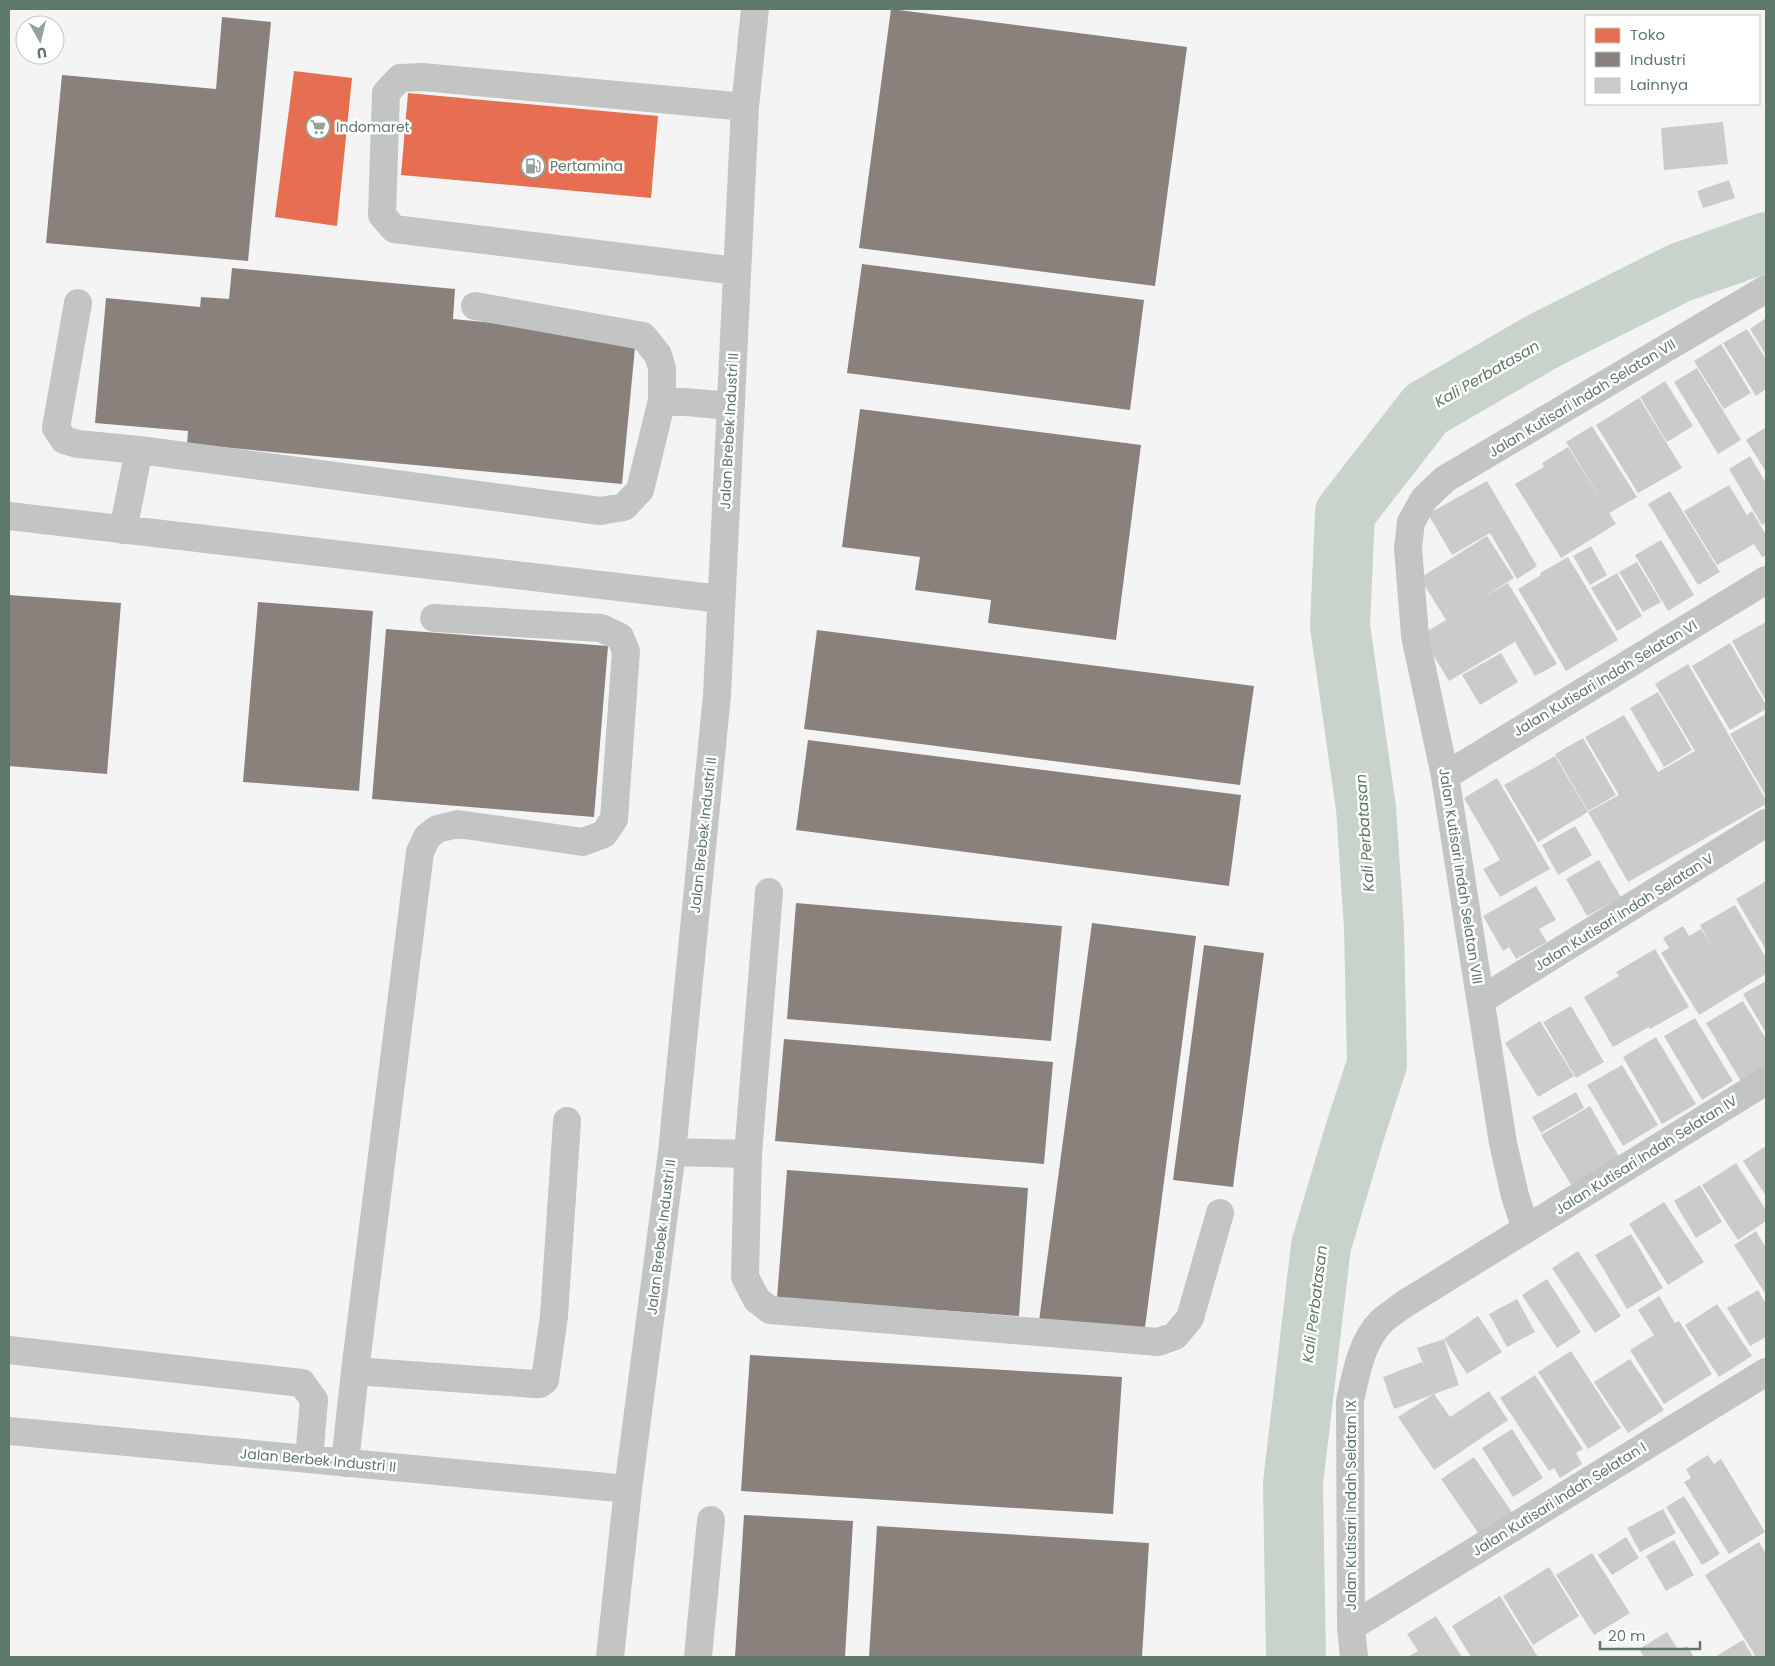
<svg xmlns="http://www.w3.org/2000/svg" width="1775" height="1666" viewBox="0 0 1775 1666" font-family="Poppins,sans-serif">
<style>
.shops{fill:#e76f51}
.industry{fill:#8a817c}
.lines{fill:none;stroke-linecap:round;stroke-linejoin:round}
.river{stroke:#c8d4cb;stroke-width:60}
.building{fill:#cacccb}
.minor{stroke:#c2c5c4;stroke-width:28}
.labels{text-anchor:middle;stroke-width:5;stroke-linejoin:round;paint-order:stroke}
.poi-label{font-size:14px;fill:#5e786a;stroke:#fff;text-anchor:start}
.street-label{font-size:14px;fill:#5e786a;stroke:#fff}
.water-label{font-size:15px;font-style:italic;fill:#5e7866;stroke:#fff}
</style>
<rect width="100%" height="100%" fill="#f5f4f4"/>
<path class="shops" d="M294 71 352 78 337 226 275 217Z
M408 93 658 116 651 198 401 175Z"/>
<path class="industry" d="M891 9 1187 47 1155 286 859 248Z
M222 17 271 22 248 261 46 243 62 75 216 89Z
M862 264 1144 300 1130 410 847 373Z
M232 268 455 289 453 319 636 337 622 484 187 444 188 431 95 423 106 298 200 307 201 297 229 299Z
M860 409 1141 445 1116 640 988 623 991 600 915 590 920 557 842 547Z
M9 595 121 603 107 774 9 766Z
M258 602 373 611 359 791 243 782Z
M386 629 608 646 594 817 372 799Z
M817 630 1254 686 1240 785 804 729Z
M808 740 1241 795 1229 886 796 830Z
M796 903 1062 926 1051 1041 787 1019Z
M1092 923 1196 936 1144 1335 1039 1321Z
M1204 945 1264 953 1233 1187 1173 1180Z
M784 1039 1053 1062 1044 1164 775 1141Z
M787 1170 1028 1188 1019 1316 777 1298Z
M750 1355 1122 1377 1113 1514 741 1491Z
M744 1515 853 1521 845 1657H735Z
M877 1526 1149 1543 1142 1657H869Z"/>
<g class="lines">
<path class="river" d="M1296 1657 1293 1483 1321 1246 1356 1128 1377 1064 1374 928 1366 808 1340 626 1345 513 1426 409 1545 340 1679 273 1766 242"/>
</g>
<path class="building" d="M1723 122 1728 164 1664 170 1661 128Z
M1729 180 1735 198 1703 208 1697 191Z
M1766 318V355L1750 329Z
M1747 329 1766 359V389L1756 396 1723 343Z
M1721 344 1751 393 1724 409 1694 361Z
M1697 368 1741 440 1718 454 1674 382Z
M1665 381 1693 426 1667 442 1640 397Z
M1639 398 1682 468 1638 493 1596 425Z
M1592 426 1637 497 1609 513 1616 524 1561 558 1515 484 1544 467 1542 463 1568 447 1605 506 1566 442Z
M1766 427V472L1746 440Z
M1750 456 1766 483V523L1762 525 1729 469Z
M1487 481 1537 566 1517 579 1490 533 1452 555 1428 514Z
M1729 485 1747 515 1752 511 1766 535V555L1762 557 1754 544 1717 565 1684 511Z
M1670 491 1720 572 1698 585 1648 504Z
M1487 536 1514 578 1480 599 1508 583 1557 664 1535 676 1515 642 1449 681 1421 635 1446 620 1420 578Z
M1661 540 1694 595 1668 611 1635 555Z
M1591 546 1607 575 1590 585 1573 556Z
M1568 557 1618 640 1566 671 1518 589 1541 575 1540 573Z
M1637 562 1661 602 1643 612 1619 572Z
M1617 573 1642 616 1617 631 1591 588Z
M1766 622V701L1732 641Z
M1730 643 1766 705V709L1730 730 1692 666Z
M1501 653 1518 682 1480 705 1462 675Z
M1688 664 1766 800V804L1628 882 1588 812 1619 795 1585 737 1624 715 1658 772 1695 751 1655 684Z
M1658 692 1692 750 1664 767 1630 708Z
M1766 714V796L1730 734Z
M1583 738 1616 795 1588 811 1555 754Z
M1555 756 1588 812 1538 842 1504 785Z
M1497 778 1550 869 1500 897 1483 869 1500 860 1464 798Z
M1575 826 1592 855 1558 875 1542 845Z
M1599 860 1621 897 1587 916 1566 879Z
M1766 881V950L1736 899Z
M1536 886 1556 920 1539 929 1547 942 1516 959 1509 947 1503 951 1483 916Z
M1735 905 1766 958V974L1699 1015 1661 953 1669 948 1663 938 1683 926 1689 936 1701 929 1710 944 1700 925Z
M1655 949 1689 1007 1650 1029 1649 1027 1613 1047 1584 997 1619 976 1616 972Z
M1766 981V1033L1743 994Z
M1743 1001 1766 1039V1068L1742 1083 1706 1023Z
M1571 1006 1604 1062 1576 1078 1543 1022Z
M1695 1018 1733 1081 1702 1100 1664 1036Z
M1540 1021 1574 1076 1538 1097 1505 1043Z
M1656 1037 1696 1104 1662 1124 1623 1057Z
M1622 1065 1658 1125 1623 1146 1587 1085Z
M1576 1092 1584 1108 1541 1133 1532 1117Z
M1590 1106 1621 1160 1573 1188 1541 1135Z
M1766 1146V1196L1743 1161Z
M1736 1163 1766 1210V1221L1738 1240 1702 1185Z
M1700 1185 1722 1222 1696 1238 1674 1201Z
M1664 1202 1704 1262 1668 1285 1629 1224Z
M1756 1231 1766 1248V1295L1734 1245Z
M1631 1234 1663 1288 1627 1309 1595 1255Z
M1578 1251 1621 1316 1595 1333 1552 1268Z
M1547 1279 1581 1332 1557 1348 1522 1295Z
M1758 1290 1766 1304V1337L1750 1346 1727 1308Z
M1659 1296 1675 1323 1679 1321 1712 1374 1664 1404 1630 1350 1654 1335 1638 1310Z
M1517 1299 1535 1332 1507 1347 1489 1314Z
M1717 1304 1752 1356 1719 1377 1685 1325Z
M1478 1316 1502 1352 1467 1374 1444 1339Z
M1444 1339 1459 1385 1434 1394 1450 1417 1489 1391 1508 1420 1434 1470 1398 1417 1434 1394 1394 1409 1383 1377 1422 1362 1426 1371 1417 1348Z
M1571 1351 1621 1428 1588 1449 1538 1372Z
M1630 1359 1664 1410 1628 1433 1594 1382Z
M1535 1375 1583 1449 1576 1453 1582 1464 1560 1478 1554 1468 1549 1471 1500 1398Z
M1512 1429 1543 1478 1513 1497 1482 1448Z
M1708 1455 1714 1464 1721 1459 1765 1532 1729 1554 1684 1482 1691 1478 1686 1469Z
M1474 1457 1516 1518 1483 1540 1441 1479Z
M1684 1496 1720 1554 1702 1565 1666 1507Z
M1663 1509 1676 1533 1640 1552 1627 1528Z
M1626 1537 1639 1558 1612 1575 1598 1555Z
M1674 1540 1694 1575 1666 1591 1646 1556Z
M1759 1542 1766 1554V1657H1756L1705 1575Z
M1592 1553 1630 1613 1594 1635 1556 1575Z
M1549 1567 1579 1616 1533 1645 1503 1596Z
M1500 1596 1538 1657H1471L1452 1626Z
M1436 1616 1462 1657H1407L1418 1651 1407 1634Z
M1667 1632 1679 1651 1687 1646 1694 1657H1644L1639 1649Z
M1743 1640 1753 1657H1715Z"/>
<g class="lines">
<path class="minor" d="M737 271 394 229 382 215 386 93 400 78 423 77 745 107
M78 303 56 428 64 440 78 444 139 450 123 530
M475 306 643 336 658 355 662 368V400
M139 450 600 511 624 507 640 490 662 400 731 406
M9 516 721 599
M1445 776 1766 580
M1481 1000 1766 823
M672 1152 748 1154 769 892
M748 1154 745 1277 757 1300 770 1310 1158 1342 1175 1336 1190 1318 1220 1213
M1526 1229 1515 1196 1503 1143 1445 776 1415 636 1408 548 1411 522 1424 499 1445 479 1766 289
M9 1350 302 1383 314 1400 309 1459
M355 1371 420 852 427 837 437 829 458 824 583 842 604 834 614 819 626 651 620 637 601 628 434 618
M9 1431 628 1489
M345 1463 355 1371 535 1384H540L545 1380 554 1316 567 1121
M1351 1627 1766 1372
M610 1657 628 1489 672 1152 717 695 745 107 755 9
M698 1657 711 1520
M1354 1657 1351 1627 1350 1401C1356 1374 1361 1342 1381 1322 1388 1315 1398 1309 1406 1303L1766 1081"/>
</g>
<defs>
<g id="supermarket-ring" transform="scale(1.25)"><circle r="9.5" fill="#fff" stroke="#93a39a" stroke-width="1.5"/><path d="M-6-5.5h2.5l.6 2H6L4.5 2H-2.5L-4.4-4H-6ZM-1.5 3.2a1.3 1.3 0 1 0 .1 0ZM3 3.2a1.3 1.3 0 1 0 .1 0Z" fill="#93a39a"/></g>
<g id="fuel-ring" transform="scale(1.25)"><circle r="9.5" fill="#fff" stroke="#93a39a" stroke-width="1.5"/><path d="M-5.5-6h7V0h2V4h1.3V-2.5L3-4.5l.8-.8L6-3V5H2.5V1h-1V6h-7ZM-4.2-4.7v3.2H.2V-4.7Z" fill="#93a39a"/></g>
</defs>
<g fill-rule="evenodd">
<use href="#supermarket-ring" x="318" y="127"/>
<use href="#fuel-ring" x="533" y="166"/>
</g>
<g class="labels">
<g class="poi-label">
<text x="336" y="132">Indomaret</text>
<text x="550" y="171">Pertamina</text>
</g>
<g class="street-label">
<text transform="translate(1582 398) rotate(-31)" y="5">Jalan Kutisari Indah Selatan VII</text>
<text transform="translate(729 431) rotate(-87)" y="5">Jalan Brebek Industri II</text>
<text transform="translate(1605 678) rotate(-31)" y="5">Jalan Kutisari Indah Selatan VI</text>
<text transform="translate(703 835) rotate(-84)" y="5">Jalan Brebek Industri II</text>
<text transform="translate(1461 876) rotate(81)" y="5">Jalan Kutisari Indah Selatan VIII</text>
<text transform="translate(1624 912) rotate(-32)" y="5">Jalan Kutisari Indah Selatan V</text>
<text transform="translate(1646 1155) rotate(-32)" y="5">Jalan Kutisari Indah Selatan IV</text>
<text transform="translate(661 1237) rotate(-83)" y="5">Jalan Brebek Industri II</text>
<text transform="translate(318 1460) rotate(5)" y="5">Jalan Berbek Industri II</text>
<text transform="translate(1559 1499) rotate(-32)" y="5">Jalan Kutisari Indah Selatan I</text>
<text transform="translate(1351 1505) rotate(-90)" y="5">Jalan Kutisari Indah Selatan IX</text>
</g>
<g class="water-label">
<text transform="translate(1487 374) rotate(-30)" y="5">Kali Perbatasan</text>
<text transform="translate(1365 833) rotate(-94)" y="5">Kali Perbatasan</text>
<text transform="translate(1315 1304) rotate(-83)" y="5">Kali Perbatasan</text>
</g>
</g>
<rect width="1775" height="1666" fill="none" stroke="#5e786a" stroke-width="20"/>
<rect x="1585" y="15" width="175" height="90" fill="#ffffff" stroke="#bfc9c3"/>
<rect x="1595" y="28" width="25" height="15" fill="#e76f51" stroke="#bfc9c3"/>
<text x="1630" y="40" font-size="15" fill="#5e786a">Toko</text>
<rect x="1595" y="52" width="25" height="15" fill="#8a817c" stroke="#bfc9c3"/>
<text x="1630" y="65" font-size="15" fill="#5e786a">Industri</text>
<rect x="1595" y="78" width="25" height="15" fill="#cacccb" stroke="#bfc9c3"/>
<text x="1630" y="90" font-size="15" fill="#5e786a">Lainnya</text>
<g transform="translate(40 40) rotate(172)"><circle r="24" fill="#ffffff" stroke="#bfc9c3"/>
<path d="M0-4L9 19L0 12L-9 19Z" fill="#93a39a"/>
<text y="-8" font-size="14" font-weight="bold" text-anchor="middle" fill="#5e786a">U</text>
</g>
<path d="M1600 1641v8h100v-8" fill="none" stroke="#5e786a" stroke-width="2.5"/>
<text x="1608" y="1641" font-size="15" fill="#5e786a" stroke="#ffffff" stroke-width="4" paint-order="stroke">20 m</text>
</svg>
